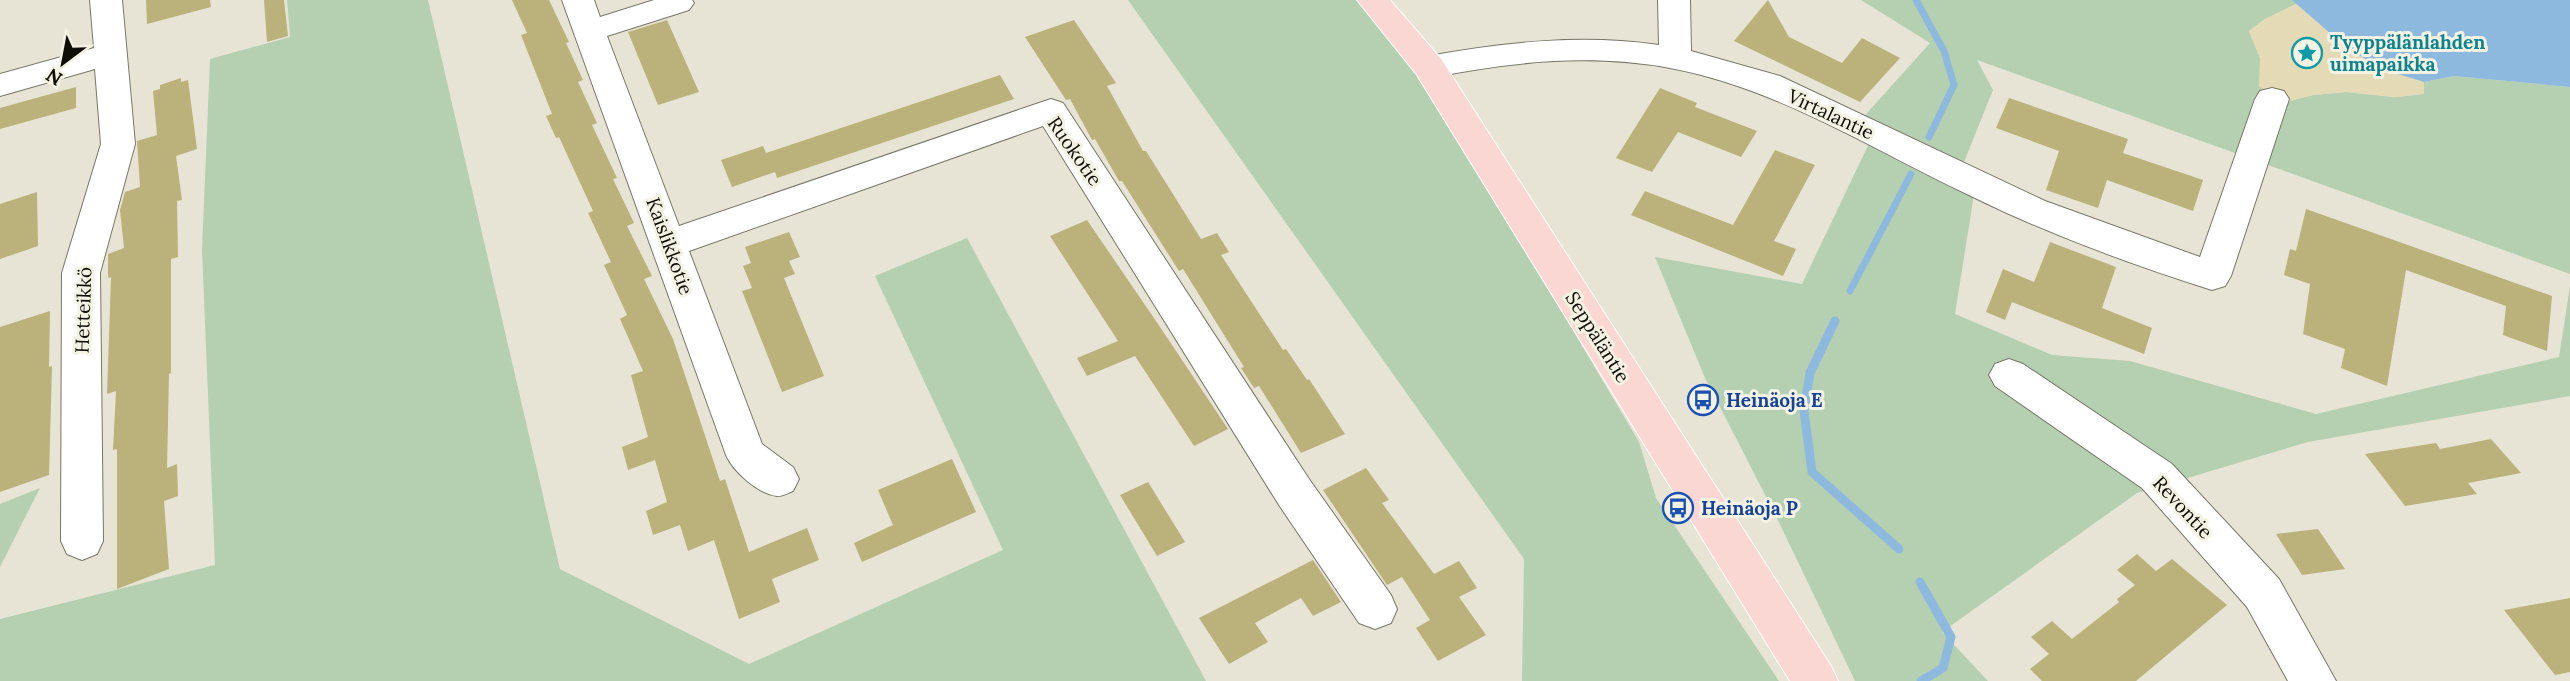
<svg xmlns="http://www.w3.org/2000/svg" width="2570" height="681" viewBox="0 0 2570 681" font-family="Lora,serif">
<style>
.green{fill:#b4d0b0}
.sand{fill:#e4dab5}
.water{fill:#8db9df}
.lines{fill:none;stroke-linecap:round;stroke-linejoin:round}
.stream-far1{stroke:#8db9df;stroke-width:7}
.stream{stroke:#8db9df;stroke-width:9}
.building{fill:#bbb17b}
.minor-casing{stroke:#787668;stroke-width:2}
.major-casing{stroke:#fff;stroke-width:2}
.minor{fill:#fff;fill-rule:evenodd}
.major{fill:#fad7d3;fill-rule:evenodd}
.labels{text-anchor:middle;stroke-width:6;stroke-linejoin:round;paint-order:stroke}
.culture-label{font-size:19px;font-weight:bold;fill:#0d838f;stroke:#f4f2e2;text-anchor:start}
.street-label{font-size:19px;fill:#0e0d08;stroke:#f4f2e2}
.transit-label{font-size:19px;font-weight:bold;fill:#164399;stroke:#f4f2e2;text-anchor:start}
</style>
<rect width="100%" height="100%" fill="#e7e4d5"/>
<path class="green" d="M287 0H428L560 569 749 664 1003 550 875 276 967 238 1206 681H0V619L215 565 202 250 210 59 290 37Z
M1128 0H1366L1431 90 1639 442 1656 498 1779 681H1522L1524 559Z
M1861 0H2292L2298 3 2265 19 2249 31 2260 58V87L2289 101 2313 95 2346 92 2392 97 2423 94 2424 82 2454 76 2570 87V274L1977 60 1993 90 1960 172 1859 122 1930 43Z
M1873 135 1975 188 1955 314 2052 355 2130 361 2316 414 2559 357 2570 286V396L2308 442 2137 493 1942 632 1988 681H1855L1774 512 1705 378 1655 257 1802 284Z
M40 488 0 567V504Z"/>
<path class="sand" d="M2298 3 2347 48 2382 69 2424 82V94L2397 97 2346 92 2313 95 2289 101 2259 87 2260 58 2249 31 2265 19Z"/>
<path class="water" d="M2292 0H2570V87L2454 76 2424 82 2382 69 2347 48Z"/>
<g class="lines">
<path class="stream-far1" d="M1916 0 1944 51 1954 85 1929 137
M1850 291 1911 174"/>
<path class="stream" d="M1835 321 1810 373 1804 411 1812 472 1899 549
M1920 582 1951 637 1943 668 1921 681"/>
</g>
<path class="building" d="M146 0H210L211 7 147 24Z
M264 0H284L288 36 267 42Z
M512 0H549L569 42 566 43 583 80 578 82 597 123 592 125 617 178 613 179 634 223 627 226 652 276 644 279 673 339 720 481 725 479 749 552 807 528 819 560 772 579 780 602 739 619 714 540 688 551 680 525 653 535 646 511 667 502 655 460 628 470 622 447 648 437 631 375 643 371 620 319 627 315 604 265 611 262 588 213 593 211 559 137 556 138 546 116 552 114 521 35 527 33Z
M1768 0 1789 37 1842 63 1862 38 1900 58 1860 102 1734 41Z
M667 20 699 92 658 105 628 32Z
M1074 20 1116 83 1107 86 1143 151H1146L1201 239 1217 233 1229 252 1221 255 1283 350 1286 349 1307 380 1309 379 1345 434 1301 453 1259 386 1254 388 1241 368 1244 367 1183 269 1179 271 1122 181H1119L1095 139 1092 140 1070 99 1066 100 1025 37Z
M1000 75 1014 99 777 178 775 172 732 187 721 160 763 146 766 153Z
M181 78V82L188 80 197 149 176 156 182 200 177 201 178 257 171 259V373L169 374 167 468 177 464 178 496 164 501 169 569 117 589V449L113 450 116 391 107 394 111 277 108 278V254L124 248 120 210 125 192 140 187 137 141 157 135 153 91 160 89V85Z
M76 87V108L0 129V108Z
M1660 88 1697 103 1695 107 1757 131 1741 157 1678 132 1652 172 1616 158Z
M2009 98 2128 139 2123 153 2203 180 2193 211 2107 180 2098 208 2046 190 2059 151 1996 128Z
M1775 150 1815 165 1774 241 1796 249 1783 276 1631 215 1645 191 1733 225Z
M37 192 38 246 0 259V204Z
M2306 209 2552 296 2547 351 2503 335 2506 306 2406 270 2387 386 2341 368 2345 349 2303 334 2310 284 2284 275 2290 249 2296 251Z
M1087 220 1158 324 1228 429 1194 446 1135 356 1087 376 1077 358 1118 341 1050 236Z
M789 232 800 257 789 261 795 274 784 278 824 376 782 392 742 291 752 288 743 266 751 263 745 247Z
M2050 242 2116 267 2102 308 2152 328 2144 354 2012 302 2005 320 1986 312 2003 269 2034 282Z
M50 311 49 367 52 366 49 475 0 492V327Z
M2491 439 2521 473 2468 483 2477 494 2405 506 2365 454 2436 443 2440 449Z
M952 459 976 512 862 562 854 543 893 525 878 490Z
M1366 468 1389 500 1382 503 1434 574 1459 561 1477 588 1459 597 1486 635 1438 661 1416 628 1430 620 1402 577 1387 585 1323 490Z
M1148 482 1185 542 1157 556 1120 495Z
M2318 529 2345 569 2302 575 2276 534Z
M2137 554 2156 571 2172 559 2227 605 2136 681H2042L2030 669 2049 654 2031 637 2052 621 2072 639 2119 602 2117 599 2135 585 2117 570Z
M1313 560 1341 602 1313 616 1301 598 1255 623 1268 642 1229 664 1199 618Z
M2570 598V672L2555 675 2504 610Z"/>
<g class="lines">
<g class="minor-casing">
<path id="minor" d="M90 0H122L135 144 100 273 103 541 97 554 82 560 67 554 61 541 62 273 101 144 95 69 0 96V74L94 48Z
M562 0H594L600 17 654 0H692L694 3 689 10 607 36 679 226 1039 103 1051 99 1063 103 1309 479 1391 595 1397 609 1391 623 1375 629 1359 623 1279 505 1043 126 689 251 762 444 793 467 799 479 793 491C788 493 781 497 777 496 758 494 733 471 726 455Z
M1658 0H1690L1691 51 1780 76 2045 201 2200 257 2255 99 2260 91 2272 88 2284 91 2289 99 2231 276 2225 286 2212 290C2130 264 2048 234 1971 196 1873 150 1778 88 1670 68 1589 53 1509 62 1429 78L1417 75 1413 67 1417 59 1429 56C1506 42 1581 34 1659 45Z
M2009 359 2023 364 2172 464 2279 579 2336 681H2288L2247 607 2142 488 1995 386 1989 375 1995 364Z"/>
</g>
<g class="major-casing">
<path id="major" d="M1357 0H1390L1441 59 1831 666 1838 681H1790L1417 75Z"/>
</g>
<use href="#minor" class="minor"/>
<use href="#major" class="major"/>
</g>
<defs>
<g id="sight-ring" transform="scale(1.575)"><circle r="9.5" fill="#f4f2e2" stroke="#0f9aa8" stroke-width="1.5"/><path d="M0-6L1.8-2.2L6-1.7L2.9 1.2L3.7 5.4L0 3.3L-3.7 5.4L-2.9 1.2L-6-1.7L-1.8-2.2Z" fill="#0f9aa8"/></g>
<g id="bus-ring" transform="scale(1.575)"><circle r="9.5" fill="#f4f2e2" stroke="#1a4fb4" stroke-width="1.5"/><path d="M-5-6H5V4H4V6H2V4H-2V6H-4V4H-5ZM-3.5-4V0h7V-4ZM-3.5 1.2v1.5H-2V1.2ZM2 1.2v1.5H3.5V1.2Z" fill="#1a4fb4"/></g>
</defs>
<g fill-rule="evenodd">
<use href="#sight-ring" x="2307" y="53"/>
<use href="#bus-ring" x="1703" y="400"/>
<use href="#bus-ring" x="1678" y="508"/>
</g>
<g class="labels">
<g class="culture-label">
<text x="2330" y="49">Tyyppälänlahden<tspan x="2330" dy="22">uimapaikka</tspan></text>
</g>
<g class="street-label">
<text transform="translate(1831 114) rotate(25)" y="7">Virtalantie</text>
<text transform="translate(1075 151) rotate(55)" y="7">Ruokotie</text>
<text transform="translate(670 246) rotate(70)" y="7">Kaislikkotie</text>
<text transform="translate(83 310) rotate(-88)" y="7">Hetteikkö</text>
<text transform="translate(1598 337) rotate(58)" y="7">Seppäläntie</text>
<text transform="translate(2183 507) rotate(47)" y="7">Revontie</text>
</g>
<g class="transit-label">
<text x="1726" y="407">Heinäoja E</text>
<text x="1701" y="515">Heinäoja P</text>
</g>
</g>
<g transform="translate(63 63) rotate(212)" stroke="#f4f2e2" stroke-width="5" paint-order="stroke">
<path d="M0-5L12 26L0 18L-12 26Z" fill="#0e0d08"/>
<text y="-10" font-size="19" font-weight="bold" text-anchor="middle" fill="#0e0d08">N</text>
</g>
</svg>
